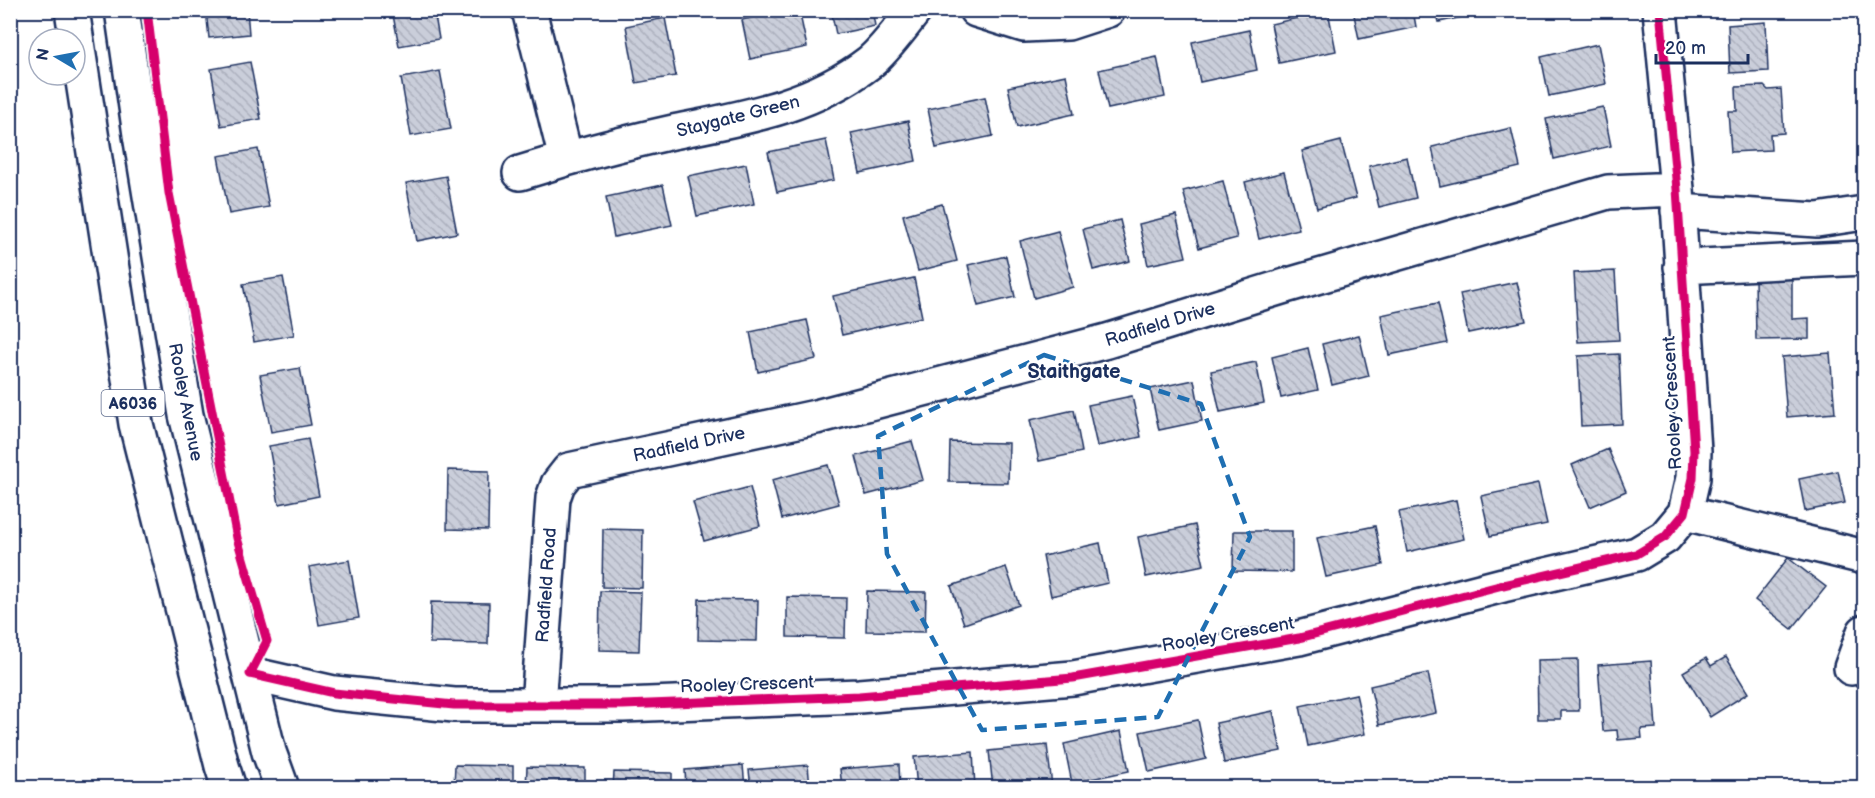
<svg xmlns="http://www.w3.org/2000/svg" width="1875" height="798" viewBox="0 0 1875 798" font-family="'Balsamiq Sans',sans-serif">
<style>
.building{fill:url(#building-back-hatch);stroke:#1b2f5e;stroke-width:1.5}
.lines{fill:none;stroke-linecap:round;stroke-linejoin:round}
.minor-casing{stroke:#1b2f5e;stroke-width:38}
.highway-casing{stroke:#1b2f5e;stroke-width:38}
.minor{stroke:#fff;stroke-width:33}
.highway{stroke:#fff;stroke-width:33}
.cycleway-casing{stroke:#fff;stroke-width:13}
.cycleway{stroke:#d6006c;stroke-width:9}
.marked{fill:none;stroke:#1f6fb2;stroke-width:4.5;stroke-dasharray:12 8;stroke-linejoin:round}
.labels{text-anchor:middle;stroke-width:4.5;stroke-linejoin:round;paint-order:stroke}
.shield{fill:#fff;stroke:#5f6d8e;stroke-width:1.5}
.shield-label{font-size:16px;font-weight:bold;fill:#1b2f5e}
.street-label{font-size:18px;fill:#1b2f5e;stroke:#fff}
.neighbourhood-label{font-size:20px;font-weight:bold;fill:#1b2f5e;stroke:#fff}
</style>
<defs>
<pattern id="building-back-hatch" width="6" height="6" patternUnits="userSpaceOnUse" patternTransform="scale(1.5)"><rect width="6" height="6" fill="#caceda"/><path d="M-1 5l2 2M0 0l6 6M5-1l2 2" fill="none" stroke="#adb1be"/></pattern>
</defs>
<rect width="100%" height="100%" fill="#fff"/>
<filter id="ink" filterUnits="userSpaceOnUse"><feTurbulence type="fractalNoise" baseFrequency=".0167" numOctaves="2"/><feDisplacementMap in="SourceGraphic" scale="12" xChannelSelector="R" yChannelSelector="G"/><feConvolveMatrix kernelMatrix="1 2 1 2 8 2 1 2 1" color-interpolation-filters="sRGB"/></filter>
<g filter="url(#ink)">
<path class="building" d="M206 10H247L249 34 209 38Z
M392 10H434L439 39 399 46Z
M784 10H799L807 47 750 59 742 20Z
M831 10H872L875 26 836 34Z
M1353 10H1413L1416 27 1359 39Z
M1436 10H1495L1439 22Z
M1328 11 1336 51 1279 63 1271 24Z
M665 18 676 76 636 83 626 26Z
M1766 22 1768 71 1730 73 1728 25Z
M1249 30 1257 70 1200 82 1192 42Z
M1598 44 1606 84 1549 96 1541 57Z
M1157 57 1165 97 1108 109 1099 70Z
M250 62 261 119 221 126 211 69Z
M440 71 451 129 411 136 401 78Z
M1066 75 1074 114 1017 127 1008 87Z
M1764 86 1768 90 1781 89 1784 133 1770 134 1771 150 1731 152 1728 111H1737L1736 87Z
M985 97 993 136 936 148 928 109Z
M1603 107 1611 146 1554 159 1546 119Z
M908 121 916 161 860 173 851 133Z
M1511 128 1520 167 1440 186 1432 147Z
M826 140 834 180 777 192 768 152Z
M1341 141 1356 198 1317 208 1302 151Z
M258 149 269 207 229 214 218 156Z
M1407 157 1416 198 1379 207 1369 166Z
M746 164 754 204 697 216 688 176Z
M1284 172 1299 229 1259 239 1245 182Z
M446 176 457 233 417 241 406 183Z
M1223 181 1237 238 1199 248 1183 191Z
M663 185 672 225 614 237 606 197Z
M942 204 957 261 918 271 903 215Z
M1176 215 1186 257 1148 265 1139 224Z
M1120 220 1130 261 1093 270 1083 229Z
M1058 231 1073 287 1034 298 1020 241Z
M1006 256 1015 297 978 306 968 265Z
M1615 271 1619 340 1578 342 1574 273Z
M283 277 294 335 254 342 243 284Z
M1755 277H1792V319L1809 318V339L1756 340Z
M914 278 922 317 842 335 833 296Z
M1517 282 1526 321 1468 333 1460 294Z
M1438 303 1447 343 1389 355 1381 315Z
M807 320 816 359 758 372 750 332Z
M1359 335 1369 376 1332 385 1322 344Z
M1308 348 1318 390 1281 398 1272 357Z
M1830 353 1835 413 1787 417 1782 357Z
M1619 354 1622 424 1581 426 1578 356Z
M1256 362 1264 403 1220 412 1211 371Z
M300 368 311 425 271 432 260 375Z
M1194 380 1202 421 1159 430 1150 389Z
M1132 396 1141 437 1097 446 1088 405Z
M1074 410 1082 452 1039 461 1030 420Z
M308 439 319 496 279 504 269 446Z
M912 441 923 480 866 495 856 456Z
M950 442 1009 443 1008 483 949 482Z
M1608 449 1626 491 1590 507 1572 465Z
M828 465 839 504 782 519 772 480Z
M448 470 489 471 488 530 447 529Z
M1838 471 1845 503 1805 511 1799 479Z
M1538 484 1547 524 1490 536 1481 496Z
M750 487 760 526 704 541 693 502Z
M1456 500 1464 539 1407 552 1399 512Z
M1195 525 1204 565 1146 577 1138 537Z
M1375 526 1383 565 1326 577 1317 538Z
M603 529 643 530 642 588 602 587Z
M1234 531H1292V572L1233 571Z
M1100 543 1108 583 1051 596 1043 556Z
M1788 558 1826 587 1792 629 1755 600Z
M349 560 359 618 319 625 309 567Z
M1006 567 1019 605 964 624 951 586Z
M600 591 641 592 639 651 599 650Z
M867 591 926 592 925 632 866 631Z
M787 597 846 598 845 638 787 637Z
M699 599 758 600 757 641 698 640Z
M431 602 489 603 488 644 430 643Z
M1726 657 1748 693 1710 717 1683 672 1706 658 1711 666Z
M1578 659 1579 711H1561V719H1538L1537 660Z
M1651 661 1656 728 1641 729 1642 738 1618 740 1617 730 1603 731 1598 665Z
M1428 673 1436 713 1379 725 1370 686Z
M1356 694 1365 734 1308 746 1300 706Z
M1273 711 1281 751 1224 763 1216 723Z
M1198 720 1206 759 1149 772 1140 732Z
M1121 731 1129 771 1072 783 1064 744Z
M1047 745 1052 786 1033 788H993L989 751Z
M973 752 975 788H917L914 757Z
M899 764 900 788H842L840 769Z
M455 765 513 766V788H454Z
M743 765 745 788H686L685 770Z
M808 765 810 788H751L749 770Z
M527 767 585 768V788H526Z
M614 772 672 773V788H613Z"/>
<g class="lines">
<g class="minor-casing">
<path id="minor" d="M976 10 1024 25 1068 23 1108 10
M566 159C601 149 637 140 673 132 742 118 812 107 870 62 885 50 902 26 915 10
M520 173 566 159 529 10
M1678 211 1817 220 1864 213
M1681 267 1864 258
M1685 513 1864 557
M1851 668 1864 632
M250 674 334 693 454 705H623L859 696 1073 678 1299 638 1503 585 1637 554 1665 537 1685 513 1693 478 1694 451 1677 189 1660 10
M538 705 553 498 558 484 569 470 816 417 1107 341 1285 286 1608 192 1677 189"/>
</g>
<g class="highway-casing">
<path id="highway" d="M72 10 136 424 222 766 229 788
M122 10 140 135 186 415 269 752 282 788"/>
</g>
<use href="#minor" class="minor"/>
<use href="#highway" class="highway"/>
<g class="cycleway-casing">
<path id="cycleway" d="M147 10 169 193 237 538 267 641 250 674 334 693 454 705H623L859 696 1073 678 1299 638 1503 585 1637 554 1665 537 1685 513 1693 478 1694 451 1677 189 1660 10"/>
</g>
<use href="#cycleway" class="cycleway"/>
</g>
</g>
<path class="marked" d="M1044 355 1201 404 1250 537 1158 717 982 730 887 554 878 436Z"/>
<g class="labels">
<rect class="shield" x="101.5" y="390" width="63" height="26" rx="4.5"/>
<g class="shield-label">
<text x="133" y="409">A6036</text>
</g>
<g class="street-label">
<text transform="translate(738 116) rotate(-14)" y="6">Staygate Green</text>
<text transform="translate(1160 324) rotate(-17)" y="6">Radfield Drive</text>
<text transform="translate(186 402) rotate(79)" y="6">Rooley Avenue</text>
<text transform="translate(1672 403) rotate(-93)" y="6">Rooley Crescent</text>
<text transform="translate(689 444) rotate(-12)" y="6">Radfield Drive</text>
<text transform="translate(546 585) rotate(-86)" y="6">Radfield Road</text>
<text transform="translate(1228 634) rotate(-10)" y="6">Rooley Crescent</text>
<text transform="translate(747 684) rotate(-2)" y="6">Rooley Crescent</text>
</g>
<g class="neighbourhood-label">
<text x="1074" y="378">Staithgate</text>
</g>
</g>
<rect width="1875" height="798" fill="none" stroke="#fff" stroke-width="36"/>
<rect x="18" y="18" width="1839" height="762" fill="none" stroke="#1b2f5e" stroke-width="2" filter="url(#ink)"/>
<g transform="translate(57 57) rotate(280)"><circle r="28" fill="#ffffff" stroke="#a4acbf" stroke-width="1.5"/>
<path d="M0-4.5L10 22L0 15L-10 22Z" fill="#1f6fb2"/>
<text y="-9" font-size="16" font-weight="bold" text-anchor="middle" fill="#1b2f5e">N</text>
</g>
<path d="M1656 54v9h92v-9" fill="none" stroke="#1b2f5e" stroke-width="3"/>
<text x="1665" y="54" font-size="18" fill="#1b2f5e" stroke="#ffffff" stroke-width="4.5" paint-order="stroke">20 m</text>
</svg>
